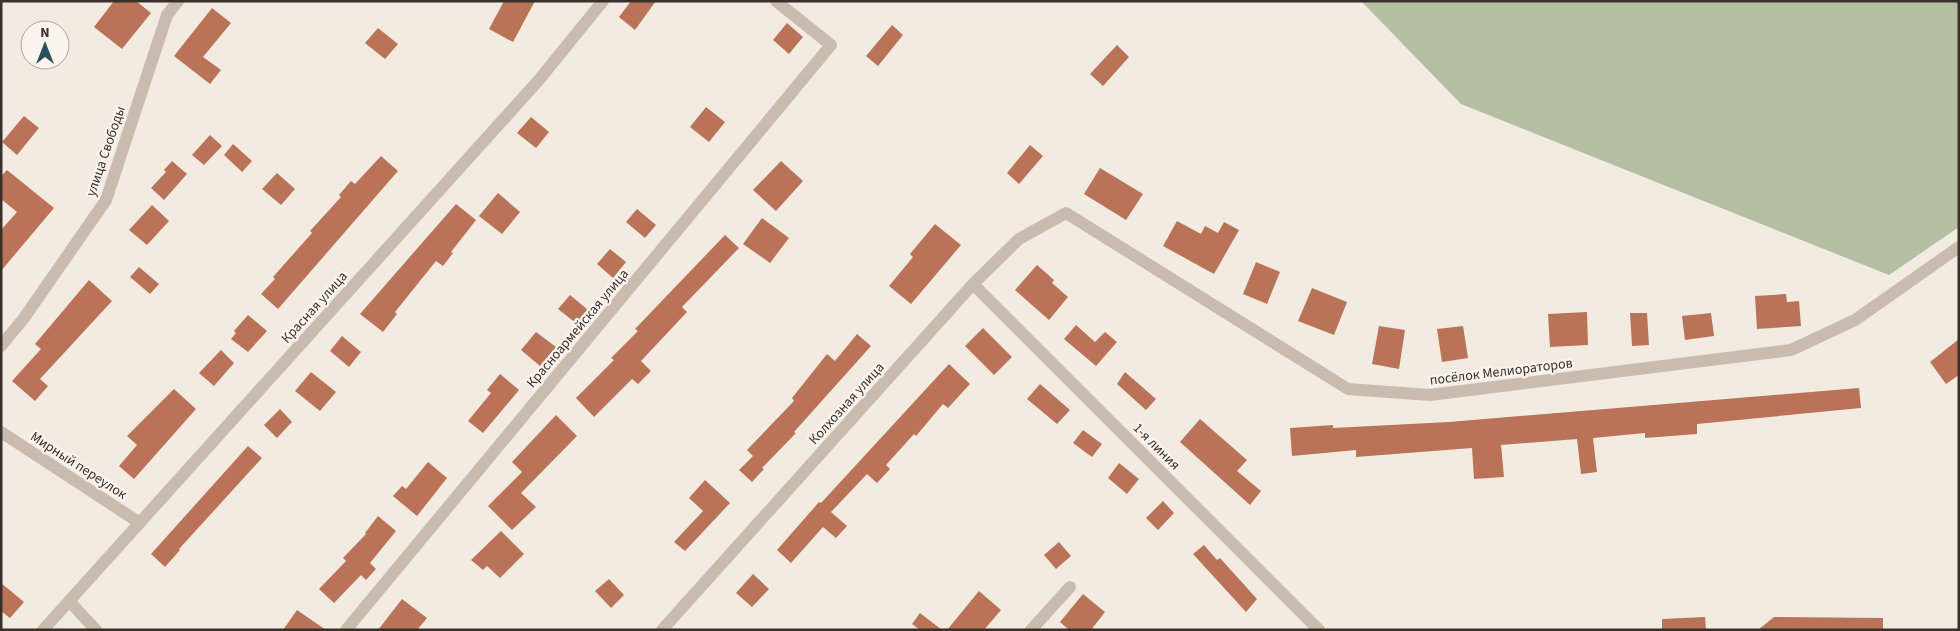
<svg xmlns="http://www.w3.org/2000/svg" width="1960" height="631" viewBox="0 0 1960 631" font-family="'Source Sans 3',sans-serif">
<style>
.green{fill:#b5c0a3}
.building{fill:#bb7357}
.lines{fill:none;stroke-linecap:round;stroke-linejoin:round}
.minor{stroke:#c9bcaf;stroke-width:12}
.labels{text-anchor:middle;stroke-width:4.5;stroke-linejoin:round;paint-order:stroke}
.street-label{font-size:14px;fill:#39302c;stroke:#f9f5ee}
</style>
<rect width="100%" height="100%" fill="#f2ebe2"/>
<path class="green" d="M1361 1H1959V227L1889 275 1461 104Z"/>
<path class="building" d="M114 1H136L151 13 122 49 94 27Z
M504 1H535L513 42 489 29Z
M631 1H656L635 30 619 17Z
M212 8 231 23 203 57 221 70 210 84 174 56Z
M787 23 803 37 789 54 773 40Z
M892 25 903 35 878 66 866 56Z
M378 28 398 44 385 59 365 43Z
M1117 45 1129 57 1103 86 1090 74Z
M706 107 725 122 709 142 690 127Z
M24 116 39 128 17 155 2 142Z
M531 117 549 132 536 148 517 133Z
M210 135 222 146 204 165 192 155Z
M233 144 252 161 242 172 224 155Z
M1030 145 1043 156 1019 184 1007 173Z
M381 156 398 171 278 309 261 294 275 279 273 277 312 233 310 231 341 197 339 195 351 181 355 184Z
M172 161 187 174 164 200 151 188 166 172 164 170Z
M781 161 803 181 776 211 753 190Z
M1100 168 1143 194 1126 220 1084 194Z
M7 170 54 208 1 271V230L17 212 1 199V176Z
M277 173 295 189 281 205 262 189Z
M498 193 520 212 502 234 479 216Z
M456 204 476 220 451 252 453 253 443 266 436 261 395 312 397 314 383 332 360 314Z
M152 205 169 221 147 245 129 230Z
M637 209 656 225 645 238 626 222Z
M762 218 789 238 770 263 743 244Z
M1177 221 1201 234 1205 226 1218 233 1224 222 1239 230 1214 274 1163 246Z
M935 224 961 245 911 304 889 286 913 257 910 254Z
M725 235 739 248 682 307 687 312 641 361 651 371 638 384 632 379 594 417 576 398 614 360 611 358 638 331 635 329Z
M610 249 626 262 613 278 597 264Z
M1256 262 1280 272 1267 304 1243 294Z
M1037 265 1054 280 1052 283 1068 297 1049 320 1015 290Z
M139 267 159 284 150 294 130 277Z
M89 280 112 301 40 379 48 386 35 401 12 381 41 349 35 344Z
M1312 288 1347 302 1334 335 1298 321Z
M1786 294 1787 302 1799 301 1801 326 1757 329 1755 296Z
M570 295 588 310 577 324 558 309Z
M1587 312 1588 345 1550 347 1548 314Z
M1630 313H1647L1649 345 1632 346Z
M1711 313 1714 336 1685 340 1682 316Z
M248 315 267 331 248 352 231 339 236 333 234 331Z
M1076 325 1095 342 1105 332 1117 342 1096 366 1064 339Z
M1379 326 1405 330 1399 369 1372 364Z
M1463 326 1468 358 1442 362 1437 329Z
M983 328 1012 357 994 375 965 346Z
M536 332 556 347 540 366 521 350Z
M857 334 871 346 794 432 796 433 762 468 764 469 752 482 739 470 753 456 747 450 794 401 792 398 827 354 835 361Z
M342 336 361 352 349 367 330 351Z
M1959 339V375L1946 384 1930 362Z
M221 350 234 363 214 386 199 373Z
M949 364 970 384 948 408 943 404 916 436 914 434 886 465 890 469 877 483 867 474 831 512 847 526 836 538 823 527 791 563 777 550 819 502 821 503Z
M311 372 336 392 320 411 295 391Z
M1125 372 1156 399 1146 410 1117 384Z
M500 374 519 390 483 433 468 421 491 393 487 390Z
M1040 384 1070 410 1057 424 1027 399Z
M1859 388 1861 408 1697 424V434L1645 438V433L1593 438 1597 472 1581 474 1577 439 1501 445 1504 477 1474 479 1472 448 1356 457V450L1292 456 1290 428 1333 425V428L1449 422Z
M174 389 196 409 134 479 119 466 137 445 127 436Z
M280 409 292 422 277 438 264 425Z
M556 415 577 436 521 493 536 507 512 530 488 506 522 472 512 462Z
M1200 419 1247 460 1237 471 1261 491 1250 505 1180 442Z
M1083 430 1102 444 1092 457 1073 443Z
M248 446 262 458 179 549 180 550 165 567 151 554Z
M428 462 447 478 417 516 393 496 402 486 406 489Z
M1119 463 1139 479 1127 494 1108 478Z
M705 480 730 503 685 551 674 542 703 511 689 498Z
M1163 501 1174 513 1158 530 1146 518Z
M378 516 396 531 370 563 376 569 366 580 361 575 334 603 319 589 346 561 343 558 366 534 365 533Z
M501 531 524 554 500 578 487 566 483 570 471 560Z
M1059 542 1071 556 1056 569 1044 555Z
M1204 545 1217 560 1220 558 1257 599 1246 612 1193 554Z
M753 574 769 589 752 607 736 593Z
M609 579 624 595 611 608 595 591Z
M1 583 24 602 10 618 1 611Z
M979 591 1001 610 984 630H947Z
M1083 594 1105 612 1091 630H1069L1060 622Z
M402 599 427 618 417 630H378Z
M297 610 326 630H283Z
M920 613 942 630H920L912 624Z
M1705 617 1706 630H1662V619Z
M1774 617 1883 618V630H1758Z"/>
<g class="lines">
<path class="minor" d="M973 284 1319 630
M1 346 24 318 106 200 167 15 178 1
M1 432 140 523
M70 602 96 630
M43 630 538 81 603 1
M346 630 831 45 776 1
M662 630 973 284 1019 239 1066 213 1348 389 1430 395 1791 350 1855 320 1959 247
M1031 630 1070 587"/>
</g>
<g class="labels">
<g class="street-label">
<text transform="translate(105 151) rotate(-71)" y="5">улица Свободы</text>
<text transform="translate(314 307) rotate(-48)" y="5">Красная улица</text>
<text transform="translate(577 328) rotate(-50)" y="5">Красноармейская улица</text>
<text transform="translate(1501 371) rotate(-7)" y="5">посёлок Мелиораторов</text>
<text transform="translate(846 403) rotate(-48)" y="5">Колхозная улица</text>
<text transform="translate(1157 446) rotate(45)" y="5">1-я линия</text>
<text transform="translate(79 465) rotate(33)" y="5">Мирный переулок</text>
</g>
</g>
<rect width="1960" height="631" fill="none" stroke="#39302c" stroke-width="5"/>
<g transform="translate(45 45)"><circle r="24" fill="#f9f5ee" stroke="#aca6a0"/>
<path d="M0-4L9 19L0 12L-9 19Z" fill="#255157"/>
<text y="-8" font-size="14" font-weight="bold" text-anchor="middle" fill="#39302c">N</text>
</g>
</svg>
